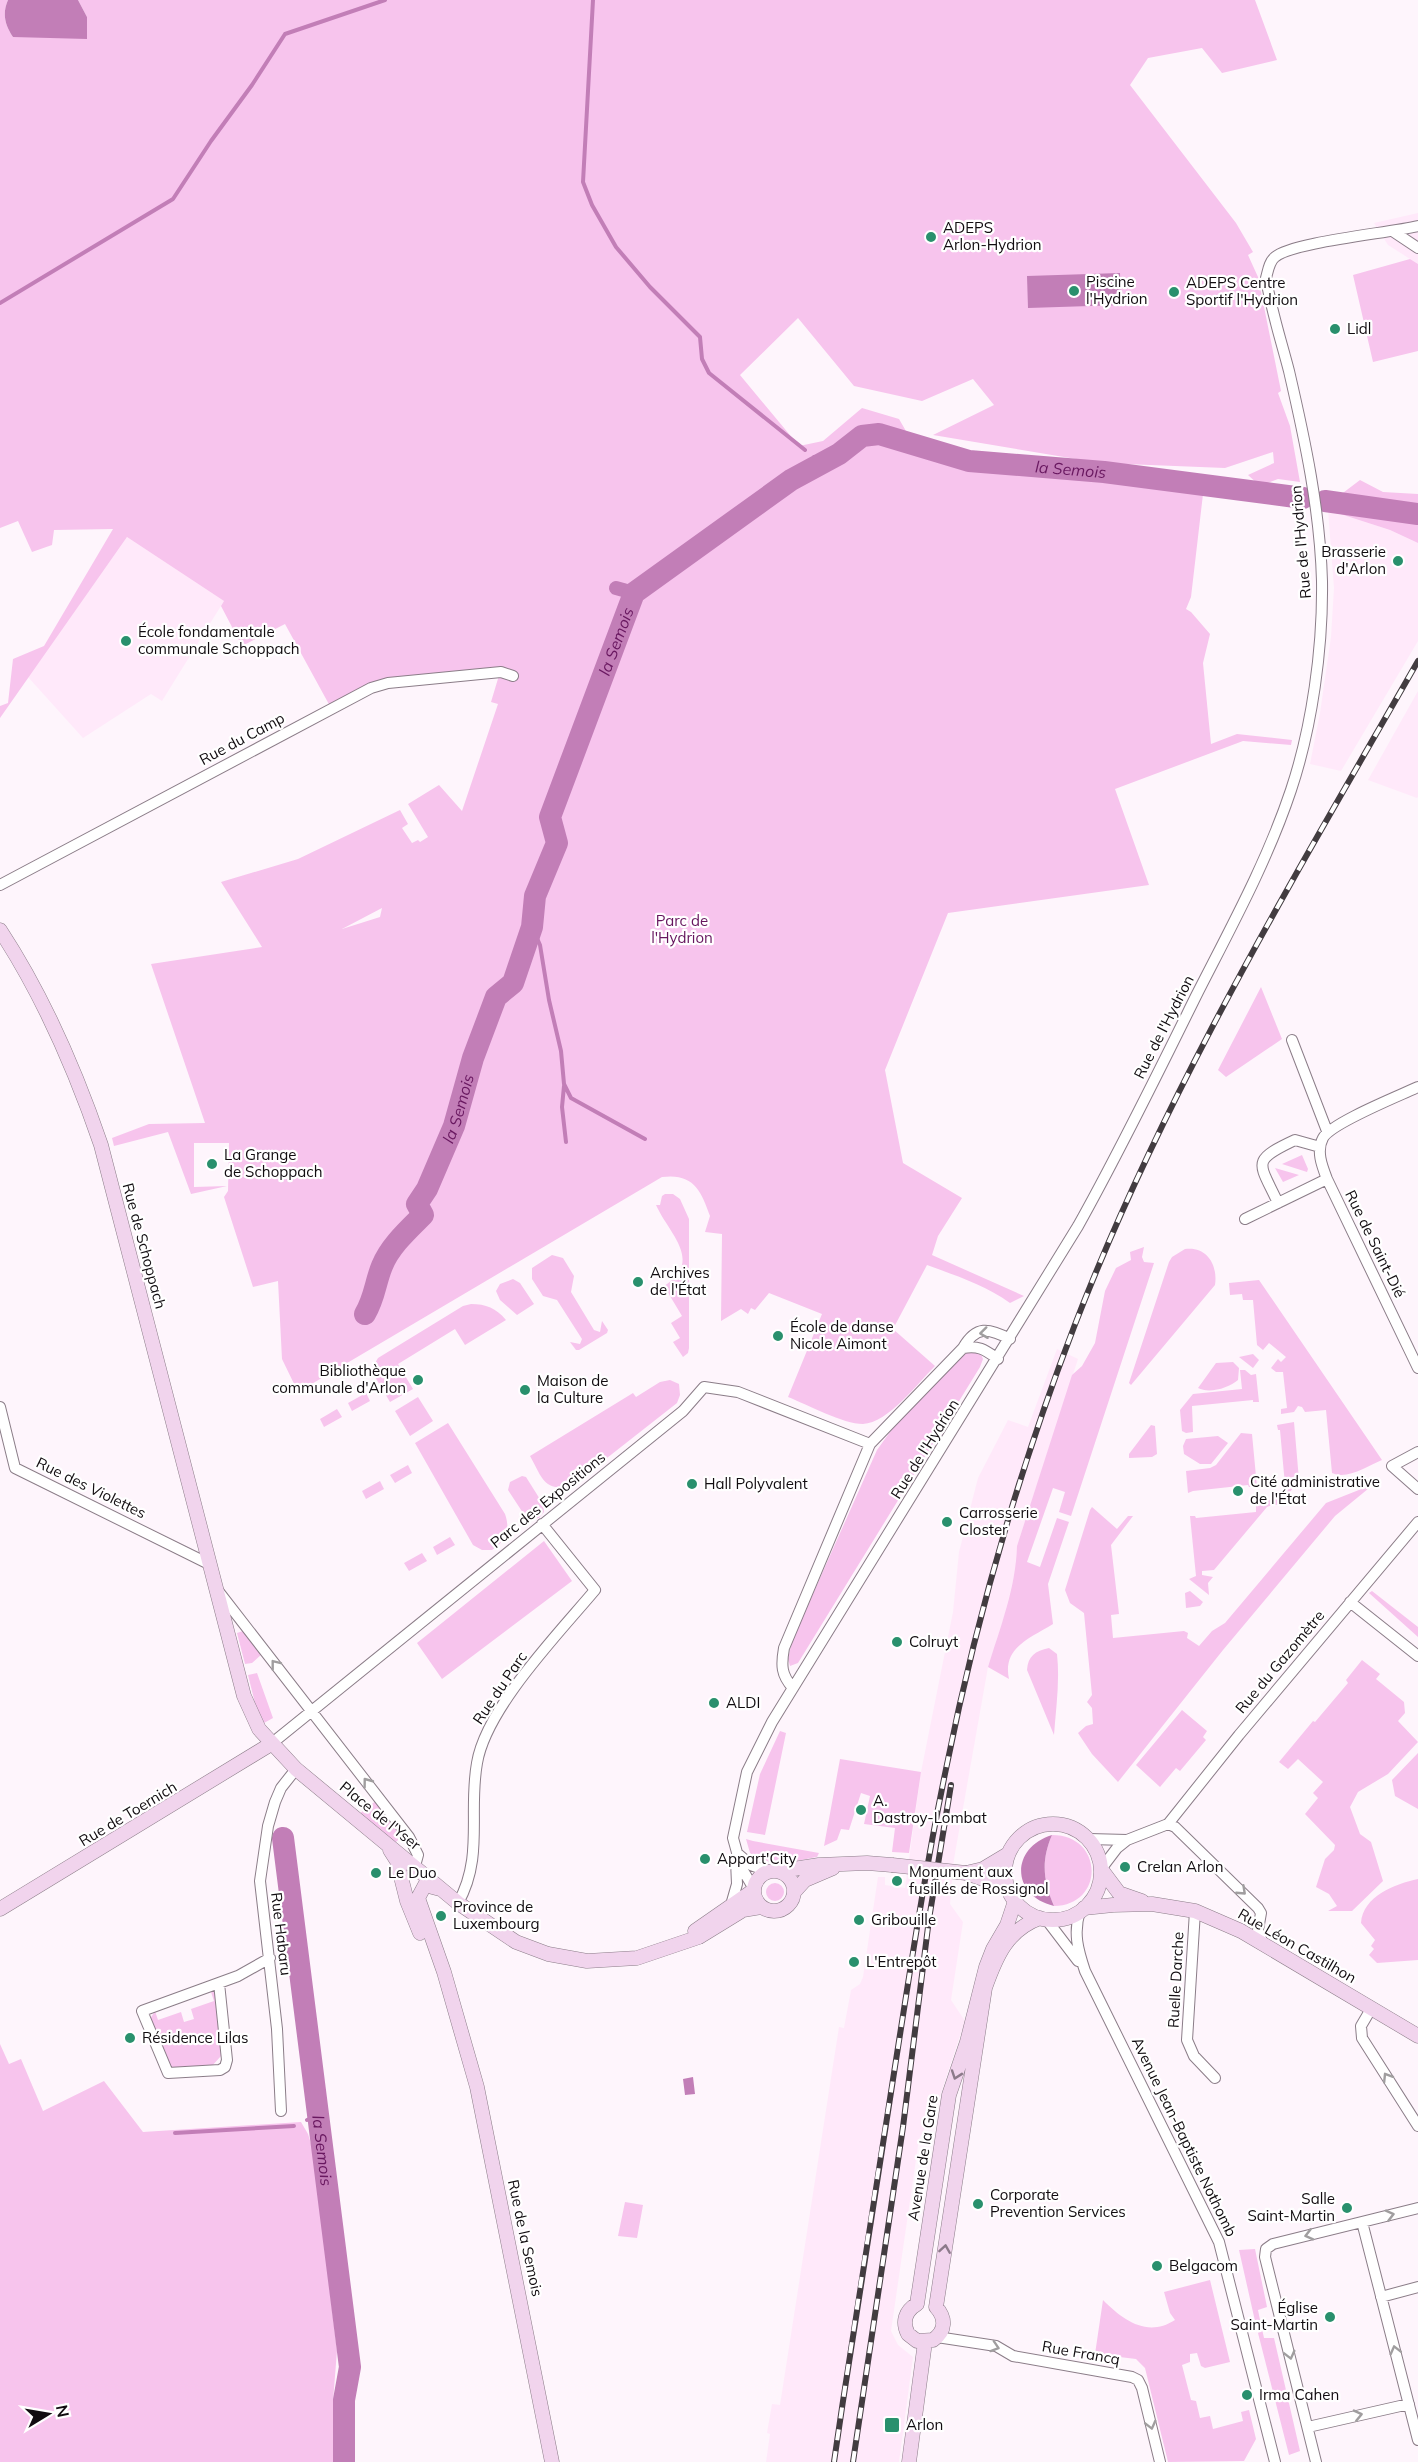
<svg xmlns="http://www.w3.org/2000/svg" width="1418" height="2462" viewBox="0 0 1418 2462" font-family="Mulish,sans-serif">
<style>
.built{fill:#ffe9fa}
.green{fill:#f7c4ed;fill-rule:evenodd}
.water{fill:#c27eb7}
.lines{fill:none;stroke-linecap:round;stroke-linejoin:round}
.stream{stroke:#c27eb7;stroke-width:4}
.canal{stroke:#c27eb7;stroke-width:14}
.river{stroke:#c27eb7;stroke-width:22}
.street-casing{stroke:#8b7d88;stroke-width:12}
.secondary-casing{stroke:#8b7d88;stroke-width:15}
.street{stroke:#fff;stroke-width:10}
.secondary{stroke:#f1d4ed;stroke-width:14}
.rail-casing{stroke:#423c40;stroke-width:6}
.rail{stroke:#fff;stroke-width:4;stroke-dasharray:11;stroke-linecap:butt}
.secondary-bridge-casing{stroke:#8b7d88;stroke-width:15;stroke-linecap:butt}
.secondary-bridge{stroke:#f1d4ed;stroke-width:14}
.oneway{stroke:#a09e9f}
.oneway2{stroke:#8c7a8a}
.poi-dot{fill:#29906d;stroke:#fff;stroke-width:2}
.labels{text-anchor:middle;stroke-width:4.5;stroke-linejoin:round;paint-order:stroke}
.poi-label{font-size:15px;fill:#110c10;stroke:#fff;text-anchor:start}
.street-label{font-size:15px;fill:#110c10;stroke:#fff}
.park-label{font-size:15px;fill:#66155e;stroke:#fff}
.water-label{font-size:16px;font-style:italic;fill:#691860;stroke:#fff}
</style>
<rect width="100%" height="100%" fill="#fef5fc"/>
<path class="built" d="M1418 213V264L1388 245 1374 223Z
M1328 510 1390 530 1418 543V641L1341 771 1310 764 1320 713 1331 637 1334 588Z
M127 537 224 601 162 701 151 694 83 738 28 677Z
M1418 691V797L1417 798 1368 780Z
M1057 1349 1078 1359 1017 1546V1564L1005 1614 988 1667 954 1859 950 1904 963 1922 951 2000 965 2021 936 2108 919 2139 891 2331 898 2345 913 2357 899 2462H766L770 2434 767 2433 772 2404 780 2405 839 2027 844 2028 851 1990 860 1984 863 1977 878 1877H885V1885L905 1888 921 1772 953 1612 959 1552 978 1478 1008 1420 1028 1427Z"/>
<path class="green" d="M0 0H8C2 14 5 25 13 37L87 17 78 0H1255L1277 60 1222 73 1202 48 1148 58 1130 85 1236 223 1253 252 1248 255 1258 277 1281 391 1278 393 1290 426 1300 482 1278 479 1260 486 1248 475 1274 463 1273 452 1225 468 1100 463 933 435 994 405 973 379 922 401 854 386 798 318 740 375 799 446 823 441 862 408 899 419 910 438 952 452 1102 469 1205 477 1191 597 1186 609 1191 612 1210 634 1203 663 1211 744 1237 734 1292 740 1291 745 1243 741 1115 789 1149 885 948 913 885 1070 903 1163 962 1198 938 1236 932 1255 1024 1296 1010 1303C985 1285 957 1276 927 1265L893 1329 935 1366C918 1383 888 1423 863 1424 843 1424 808 1405 788 1397L822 1314 769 1293 755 1310 751 1308 748 1314 741 1309 721 1321 722 1234 705 1232 710 1216C701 1190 693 1173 662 1177L298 1392 282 1359 278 1281 253 1287 224 1197 228 1191 229 1143H194V1187L227 1186 191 1194 168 1132 114 1146 112 1138 149 1124 205 1123 151 964 262 947 221 882 298 859 400 810 408 824 402 828 412 843 418 840 420 842 428 837 408 804 439 785 462 811 498 704 491 702 500 672 388 683 331 708 285 624 242 646 221 606 224 601 127 537 0 718V706L8 703 13 659 44 646 113 529 54 530 52 545 32 552 18 521 0 528ZM382 908 380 917 342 929Z
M1410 259 1418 264V351L1373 362 1353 275Z
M1360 480 1383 492 1418 494V543L1390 530 1328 510 1327 505Z
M1261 987 1282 1039 1226 1077 1218 1070Z
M1302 1155 1308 1169 1307 1172 1282 1164Z
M1275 1168 1299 1175 1283 1182Z
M665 1194H673L680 1199 689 1219V1348L688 1353 683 1357 673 1342 680 1338 671 1323 682 1316 664 1286C704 1261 669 1234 656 1205H660L662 1196Z
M1144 1247 1142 1257 1144 1262 1154 1263 1071 1516 1059 1512 1065 1492 1053 1488 1027 1562 1040 1567 1057 1518 1069 1522 1048 1584 1053 1624C1031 1638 1002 1647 1009 1679L988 1667C1000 1628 1016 1587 1017 1546L1072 1375 1082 1366 1095 1343 1105 1291 1116 1268 1131 1260 1130 1252Z
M1185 1249C1207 1246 1218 1265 1215 1285L1131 1385 1129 1383 1169 1262 1172 1257Z
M552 1255 563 1258 574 1276 571 1292 594 1330 600 1332 602 1321 608 1330 607 1333 579 1350H576L570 1342 580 1344 582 1339 557 1300 543 1296 532 1279V1268Z
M513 1279 520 1283 534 1304 517 1315 500 1300 496 1291 500 1284Z
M1259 1280 1382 1460C1368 1466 1347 1480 1332 1473L1326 1410 1305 1412 1302 1407 1298 1406 1294 1412 1281 1414V1409L1287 1408 1283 1372H1276L1271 1368 1278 1359 1281 1362 1286 1357 1269 1343 1263 1350 1257 1345 1253 1300H1243L1242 1294 1230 1295 1229 1283Z
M471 1304C486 1304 496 1308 506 1320L465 1345 455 1329 398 1364 413 1389 390 1402 371 1370 378 1358 463 1306Z
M967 1352H980L983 1359 980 1367 798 1663 790 1666 788 1659 792 1641 877 1450 895 1425Z
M1253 1354 1259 1360 1253 1368 1239 1357Z
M1233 1362 1239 1368 1238 1380C1229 1388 1209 1394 1198 1388L1216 1363Z
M1240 1370H1245L1251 1375 1256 1374 1259 1402H1253V1400L1192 1406 1193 1432 1186 1433 1182 1431 1180 1410 1193 1394 1242 1389Z
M670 1380 679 1384 680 1395 677 1403 570 1487C543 1491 542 1477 530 1456L633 1393 636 1397 660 1382Z
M366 1393 370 1401 352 1411 348 1403Z
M418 1397 433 1421 410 1436 395 1411Z
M337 1409 342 1417 324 1427 320 1419Z
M1294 1422 1299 1480 1281 1504 1275 1505V1496L1283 1495 1282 1486 1285 1485 1280 1430H1278L1277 1425Z
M448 1423 505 1514C511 1531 505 1541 492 1550H482L473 1545 415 1443Z
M1151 1425 1155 1426 1157 1454 1152 1457 1129 1458V1454Z
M1241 1433 1252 1434 1257 1487H1249L1248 1485 1193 1491 1188 1493 1186 1471 1210 1468 1216 1465Z
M1218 1436 1228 1443 1211 1464H1200L1184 1454 1183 1446 1186 1439Z
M408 1465 412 1473 395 1483 390 1475Z
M522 1476 526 1477 543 1504 544 1512 539 1518 529 1519 525 1516 508 1490 510 1482Z
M380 1481 384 1489 366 1499 362 1491Z
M1374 1484 1335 1516 1223 1650 1118 1782 1092 1754 1078 1733 1086 1726 1093 1724 1092 1708 1087 1702 1092 1695 1084 1613 1070 1603 1065 1590 1090 1510 1092 1507 1117 1529 1128 1516H1133L1111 1545 1119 1614 1111 1615 1113 1638 1184 1631 1188 1633 1187 1638 1199 1646 1212 1631 1225 1623 1326 1503Z
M1271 1500 1272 1505 1267 1507 1214 1570 1202 1571V1575L1213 1577 1208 1583 1209 1595 1189 1579 1196 1576 1190 1516H1195L1196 1518 1256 1512V1506L1260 1505V1501Z
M450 1537 455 1545 437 1555 433 1547Z
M544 1541 572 1581 442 1679 417 1643Z
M422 1553 427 1561 409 1571 404 1563Z
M1190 1591 1203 1602 1200 1606 1186 1608 1185 1593Z
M1372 1591 1418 1627V1637L1369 1593Z
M243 1631 262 1654 252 1663 245 1664 237 1633Z
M1049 1648 1057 1654C1060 1681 1056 1708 1054 1735L1027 1670C1028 1656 1035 1651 1049 1648Z
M1362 1660 1380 1674 1376 1679 1404 1702 1405 1713 1398 1721 1418 1742 1388 1774 1358 1792 1350 1807 1360 1834 1371 1842 1383 1881 1352 1911H1328L1337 1906 1329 1894 1316 1887 1325 1859 1334 1850 1335 1845 1305 1814 1318 1798 1313 1793 1323 1782 1298 1759 1288 1769 1279 1762 1313 1721 1315 1722 1348 1683 1346 1680Z
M257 1673 273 1718 264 1723 257 1711 248 1675Z
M1182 1710 1207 1731 1203 1737 1206 1740 1180 1771 1176 1768 1160 1787 1136 1765Z
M780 1731 786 1733 765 1835 747 1832 760 1774Z
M1418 1753V1809L1395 1796 1392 1780Z
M840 1759 921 1772 909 1853 892 1852 895 1828 864 1824 870 1796 861 1793 849 1830 841 1829 837 1840 824 1846Z
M377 1800 403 1835 395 1843 359 1814Z
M1052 1835C1104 1835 1105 1905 1054 1906 1043 1880 1041 1861 1052 1835Z
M746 1839 753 1841 819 1853 817 1857C795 1861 768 1869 750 1853Z
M1418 1879V1960L1377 1963 1369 1955 1374 1949 1371 1946 1375 1940 1361 1923C1363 1896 1395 1884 1418 1879Z
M766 1892a9 9 0 1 1 18 0a9 9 0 1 1-18 0Z
M216 1990 221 2056 211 2067 179 2070 171 2068 150 2019 155 2011 158 2020 181 2012 184 2022 194 2019 191 2009 214 2001 211 1992Z
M0 2044 9 2064 21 2059 43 2111 104 2081 143 2132 301 2122 308 2134 313 2150 337 2351 333 2401 337 2462H0Z
M625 2202 643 2205 637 2238 618 2236Z
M1255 2249 1267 2307 1258 2310 1260 2320 1255 2321 1239 2250Z
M1210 2280 1230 2362 1205 2368 1201 2366 1197 2353 1190 2354V2362L1182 2365 1191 2400 1196 2401 1200 2418 1210 2416 1213 2429 1243 2421 1241 2412 1249 2410 1256 2439 1244 2461 1168 2462 1145 2368 1136 2359 1095 2354 1103 2300C1123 2320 1147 2338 1175 2320L1170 2313 1164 2292Z
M1262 2329 1264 2338H1274L1300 2451 1289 2455 1258 2333Z"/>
<path class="water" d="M8 0H78L87 17V39L13 37C5 25 2 14 8 0Z
M1120 273 1121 305 1028 308 1027 276Z
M1052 1835C1041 1861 1043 1880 1054 1906 1011 1896 1010 1848 1052 1835Z
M693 2077 695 2094 685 2095 683 2079Z"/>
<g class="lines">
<path class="stream" d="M593 0 583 182 592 205 616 247 650 287 700 337 702 359 709 373 805 450
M0 303 173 199 211 141 252 85 285 34 385 0
M814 457 822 463
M532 927 540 945 549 1000 561 1051 564 1084 571 1098 645 1139
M564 1086 562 1107 566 1142
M307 2120 318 2115
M175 2133 294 2126"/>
<path class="canal" d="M616 588 634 593"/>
<g class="river">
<path d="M1325 501 1418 514"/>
<path id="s1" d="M365 1314C375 1297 375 1283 382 1266 390 1246 408 1230 423 1215L417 1204 427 1189 454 1126 473 1058 496 997 513 983 532 927 535 896 557 843 550 817 634 593 791 480 839 454 862 436 879 434 969 461 1104 472 1303 498"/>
<path id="s2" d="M283 1838 350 2367 344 2400V2462"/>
</g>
<g class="street-casing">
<path id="street" d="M1394 232 1418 248
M0 885 371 688 388 683 501 672 513 676
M1292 1040 1327 1131
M1418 1087C1399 1096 1331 1123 1323 1138 1316 1151 1322 1166 1327 1179L1418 1368
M1278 1203C1259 1162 1250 1161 1295 1140L1320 1147
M1245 1219 1327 1179
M963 1348C979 1345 985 1350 998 1359
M0 1407 15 1468 209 1564
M1418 1452 1392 1466 1418 1489
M219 1592 409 1837 418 1855 415 1866
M1350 1602 1418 1656
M793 1688C781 1675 781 1665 784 1648L870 1444 963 1348C976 1325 989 1328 1010 1339
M271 1744 683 1411 704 1387 738 1392 870 1444
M1168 1824 1175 1827 1258 1908 1261 1913 1258 1930 1263 1944
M1089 1839 1127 1840 1168 1824 1239 1735 1418 1522
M737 1853 751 1865 767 1871
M1101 1869 1117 1848 1127 1840
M754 1889 741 1867 733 1838 747 1772 772 1722 1078 1226C1120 1151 1158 1073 1196 996 1230 929 1267 862 1291 790 1312 727 1323 648 1322 581 1320 510 1305 440 1289 371 1281 340 1271 310 1266 278 1268 271 1269 262 1275 257 1292 242 1389 233 1418 226
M458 1903C484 1857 468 1812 477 1763 486 1708 559 1633 595 1590L542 1524
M731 1905 737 1884 736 1861
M1080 1911C1073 1933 1078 1950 1085 1971L1219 2242 1275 2462
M1195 1911 1187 2040 1194 2056 1215 2078
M1046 1919 1078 1961
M219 1983 227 2060 225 2067 220 2070 168 2073 142 2011 238 1976 270 1958
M1371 2009 1361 2026 1362 2038 1418 2126
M281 2111 277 2029 260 1881 268 1826 275 1802 281 1788 296 1769
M1362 2222 1418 2440
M1381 2297 1418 2287
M937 2337 996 2346 1013 2356 1132 2377 1138 2380 1142 2388 1160 2462
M1308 2427 1409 2404
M1316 2462 1265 2257 1266 2249 1273 2244 1418 2208"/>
</g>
<g class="secondary-casing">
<path id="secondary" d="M0 930C44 997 75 1069 101 1145L244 1696 259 1729 296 1769 458 1903 516 1942 548 1954 587 1961 637 1958 699 1937 743 1910 761 1907
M1005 1872a48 48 0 1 1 96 0a48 48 0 1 1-96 0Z
M390 1850 397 1861 407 1901 420 1933
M1101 1869 1119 1893 1142 1901
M754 1891a20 20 0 1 1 40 0a20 20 0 1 1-40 0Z
M781 1871 819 1865 867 1863 892 1865
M966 1873 983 1869 1008 1854
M966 1873 1008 1888
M440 1889 425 1885 418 1898 444 1972 477 2087 552 2462
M795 1891 805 1880 833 1868
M1015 1901 1007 1925 993 1949 986 1967 967 2042 949 2095 917 2304C905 2311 902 2322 908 2334L917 2341 933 2340C946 2331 946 2318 936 2307L985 1988C996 1957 1007 1930 1040 1918
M1084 1908 1113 1905 1152 1904 1195 1911 1241 1931 1418 2036
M0 1909 271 1744
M695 1931 754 1890
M909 2462 925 2342"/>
</g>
<use href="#street" class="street"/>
<use href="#secondary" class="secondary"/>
<g class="rail-casing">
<path id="rail" d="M834 2462C853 2332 873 2202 894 2073 910 1971 925 1870 946 1769 976 1619 1019 1470 1074 1327 1164 1093 1294 878 1418 661
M853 2462 903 2127 929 1919 951 1785"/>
</g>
<use href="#rail" class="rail"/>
<g class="secondary-bridge-casing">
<path id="secondary-bridge" d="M892 1865 966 1873"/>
</g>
<use href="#secondary-bridge" class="secondary-bridge"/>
</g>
<defs><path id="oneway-chevron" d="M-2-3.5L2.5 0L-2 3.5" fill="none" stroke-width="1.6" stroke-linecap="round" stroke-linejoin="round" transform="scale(1.5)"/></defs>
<g class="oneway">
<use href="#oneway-chevron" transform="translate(984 1333) rotate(173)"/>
<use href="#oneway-chevron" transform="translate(275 1664) rotate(-128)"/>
<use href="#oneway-chevron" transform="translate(367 1782) rotate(-127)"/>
<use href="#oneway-chevron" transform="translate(1242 1891) rotate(43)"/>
<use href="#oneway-chevron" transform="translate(1387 2077) rotate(-122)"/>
<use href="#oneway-chevron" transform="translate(1390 2215) rotate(-14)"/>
<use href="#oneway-chevron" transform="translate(1309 2235) rotate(166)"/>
<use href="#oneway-chevron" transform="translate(995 2347) rotate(18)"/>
<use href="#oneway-chevron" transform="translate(1395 2350) rotate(-104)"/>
<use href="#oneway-chevron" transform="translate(1290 2355) rotate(76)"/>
<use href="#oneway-chevron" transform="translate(1358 2415) rotate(-13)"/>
<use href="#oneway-chevron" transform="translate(1151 2425) rotate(76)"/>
</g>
<g class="oneway2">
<use href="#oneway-chevron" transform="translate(956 2075) rotate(109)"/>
<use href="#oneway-chevron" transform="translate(945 2249) rotate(-81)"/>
</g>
<g class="poi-dot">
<circle cx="931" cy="237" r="6"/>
<circle cx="1074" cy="291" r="6"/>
<circle cx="1174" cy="292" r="6"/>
<circle cx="1335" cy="329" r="6"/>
<circle cx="1398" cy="561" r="6"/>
<circle cx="126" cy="641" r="6"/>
<circle cx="212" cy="1164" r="6"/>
<circle cx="638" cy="1282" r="6"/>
<circle cx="778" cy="1336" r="6"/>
<circle cx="418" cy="1380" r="6"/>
<circle cx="525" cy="1390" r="6"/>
<circle cx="692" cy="1484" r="6"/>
<circle cx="1238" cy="1491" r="6"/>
<circle cx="947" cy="1522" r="6"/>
<circle cx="897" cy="1642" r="6"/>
<circle cx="714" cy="1703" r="6"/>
<circle cx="861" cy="1810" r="6"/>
<circle cx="705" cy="1859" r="6"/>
<circle cx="1125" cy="1867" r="6"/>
<circle cx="376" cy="1873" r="6"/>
<circle cx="897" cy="1881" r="6"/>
<circle cx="441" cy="1916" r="6"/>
<circle cx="859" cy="1920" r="6"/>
<circle cx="854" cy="1962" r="6"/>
<circle cx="130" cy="2038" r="6"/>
<circle cx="978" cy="2204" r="6"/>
<circle cx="1347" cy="2208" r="6"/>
<circle cx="1157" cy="2266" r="6"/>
<circle cx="1330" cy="2317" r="6"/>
<circle cx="1247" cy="2395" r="6"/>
<rect x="884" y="2417" width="16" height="16" rx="3"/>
</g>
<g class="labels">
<g class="poi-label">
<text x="943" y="233">ADEPS<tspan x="943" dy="17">Arlon-Hydrion</tspan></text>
<text x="1086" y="287">Piscine<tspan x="1086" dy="17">l'Hydrion</tspan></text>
<text x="1186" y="288">ADEPS Centre<tspan x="1186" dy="17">Sportif l'Hydrion</tspan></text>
<text x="1347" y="334">Lidl</text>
<text x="1386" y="557" text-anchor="end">Brasserie<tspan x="1386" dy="17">d'Arlon</tspan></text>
<text x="138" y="637">École fondamentale<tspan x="138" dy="17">communale Schoppach</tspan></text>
<text x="224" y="1160">La Grange<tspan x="224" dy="17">de Schoppach</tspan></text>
<text x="650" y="1278">Archives<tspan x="650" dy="17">de l'État</tspan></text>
<text x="790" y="1332">École de danse<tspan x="790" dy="17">Nicole Aimont</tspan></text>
<text x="406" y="1376" text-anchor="end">Bibliothèque<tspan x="406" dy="17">communale d'Arlon</tspan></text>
<text x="537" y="1386">Maison de<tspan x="537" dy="17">la Culture</tspan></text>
<text x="1250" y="1487">Cité administrative<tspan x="1250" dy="17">de l'État</tspan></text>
<text x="704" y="1489">Hall Polyvalent</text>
<text x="959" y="1518">Carrosserie<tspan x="959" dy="17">Closter</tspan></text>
<text x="909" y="1647">Colruyt</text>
<text x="726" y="1708">ALDI</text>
<text x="873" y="1806">A.<tspan x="873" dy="17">Dastroy-Lombat</tspan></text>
<text x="717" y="1864">Appart'City</text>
<text x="1137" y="1872">Crelan Arlon</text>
<text x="909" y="1877">Monument aux<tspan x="909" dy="17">fusillés de Rossignol</tspan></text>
<text x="388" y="1878">Le Duo</text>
<text x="453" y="1912">Province de<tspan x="453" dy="17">Luxembourg</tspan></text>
<text x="871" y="1925">Gribouille</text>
<text x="866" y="1967">L'Entrepôt</text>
<text x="142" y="2043">Résidence Lilas</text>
<text x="990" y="2200">Corporate<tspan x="990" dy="17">Prevention Services</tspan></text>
<text x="1335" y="2204" text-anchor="end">Salle<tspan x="1335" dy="17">Saint-Martin</tspan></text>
<text x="1169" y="2271">Belgacom</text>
<text x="1318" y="2313" text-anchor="end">Église<tspan x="1318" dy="17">Saint-Martin</tspan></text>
<text x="1259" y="2400">Irma Cahen</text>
<text x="906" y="2430">Arlon</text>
</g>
<g class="street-label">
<text transform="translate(1301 542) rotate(-95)" y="5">Rue de l'Hydrion</text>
<text transform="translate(242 739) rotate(-28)" y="5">Rue du Camp</text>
<text transform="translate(1164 1027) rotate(-63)" y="5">Rue de l'Hydrion</text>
<text transform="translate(1375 1244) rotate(64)" y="5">Rue de Saint-Dié</text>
<text transform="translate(144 1246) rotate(75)" y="5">Rue de Schoppach</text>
<text transform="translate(925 1449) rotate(-58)" y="5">Rue de l'Hydrion</text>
<text transform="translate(91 1488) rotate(26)" y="5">Rue des Violettes</text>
<text transform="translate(548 1500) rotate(-39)" y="5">Parc des Expositions</text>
<text transform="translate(1280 1662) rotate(-50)" y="5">Rue du Gazomètre</text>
<text transform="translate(500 1688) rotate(-56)" y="5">Rue du Parc</text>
<text transform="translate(128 1814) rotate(-31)" y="5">Rue de Toernich</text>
<text transform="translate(380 1816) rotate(39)" y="5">Place de l'Yser</text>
<text transform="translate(281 1934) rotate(83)" y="5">Rue Habaru</text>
<text transform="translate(1297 1946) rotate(30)" y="5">Rue Léon Castilhon</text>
<text transform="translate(1176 1980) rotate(-87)" y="5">Ruelle Darche</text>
<text transform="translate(1184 2137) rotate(64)" y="5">Avenue Jean-Baptiste Nothomb</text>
<text transform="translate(923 2158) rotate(-81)" y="5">Avenue de la Gare</text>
<text transform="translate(525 2238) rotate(78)" y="5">Rue de la Semois</text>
<text transform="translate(1081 2353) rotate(10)" y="5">Rue Francq</text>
</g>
<g class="park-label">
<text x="682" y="926">Parc de<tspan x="682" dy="17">l'Hydrion</tspan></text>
</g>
<g class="water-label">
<text dy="6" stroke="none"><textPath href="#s1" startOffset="1278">la Semois</textPath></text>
<text dy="6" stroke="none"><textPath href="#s1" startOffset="736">la Semois</textPath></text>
<text dy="6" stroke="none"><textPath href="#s1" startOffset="234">la Semois</textPath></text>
<text dy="6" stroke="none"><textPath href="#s2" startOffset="315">la Semois</textPath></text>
</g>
</g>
<g transform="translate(48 2414) rotate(79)" stroke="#ffffff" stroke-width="4.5" paint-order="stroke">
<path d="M0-4.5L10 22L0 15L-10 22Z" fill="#110c10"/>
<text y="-9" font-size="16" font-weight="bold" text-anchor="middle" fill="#110c10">N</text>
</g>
</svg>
